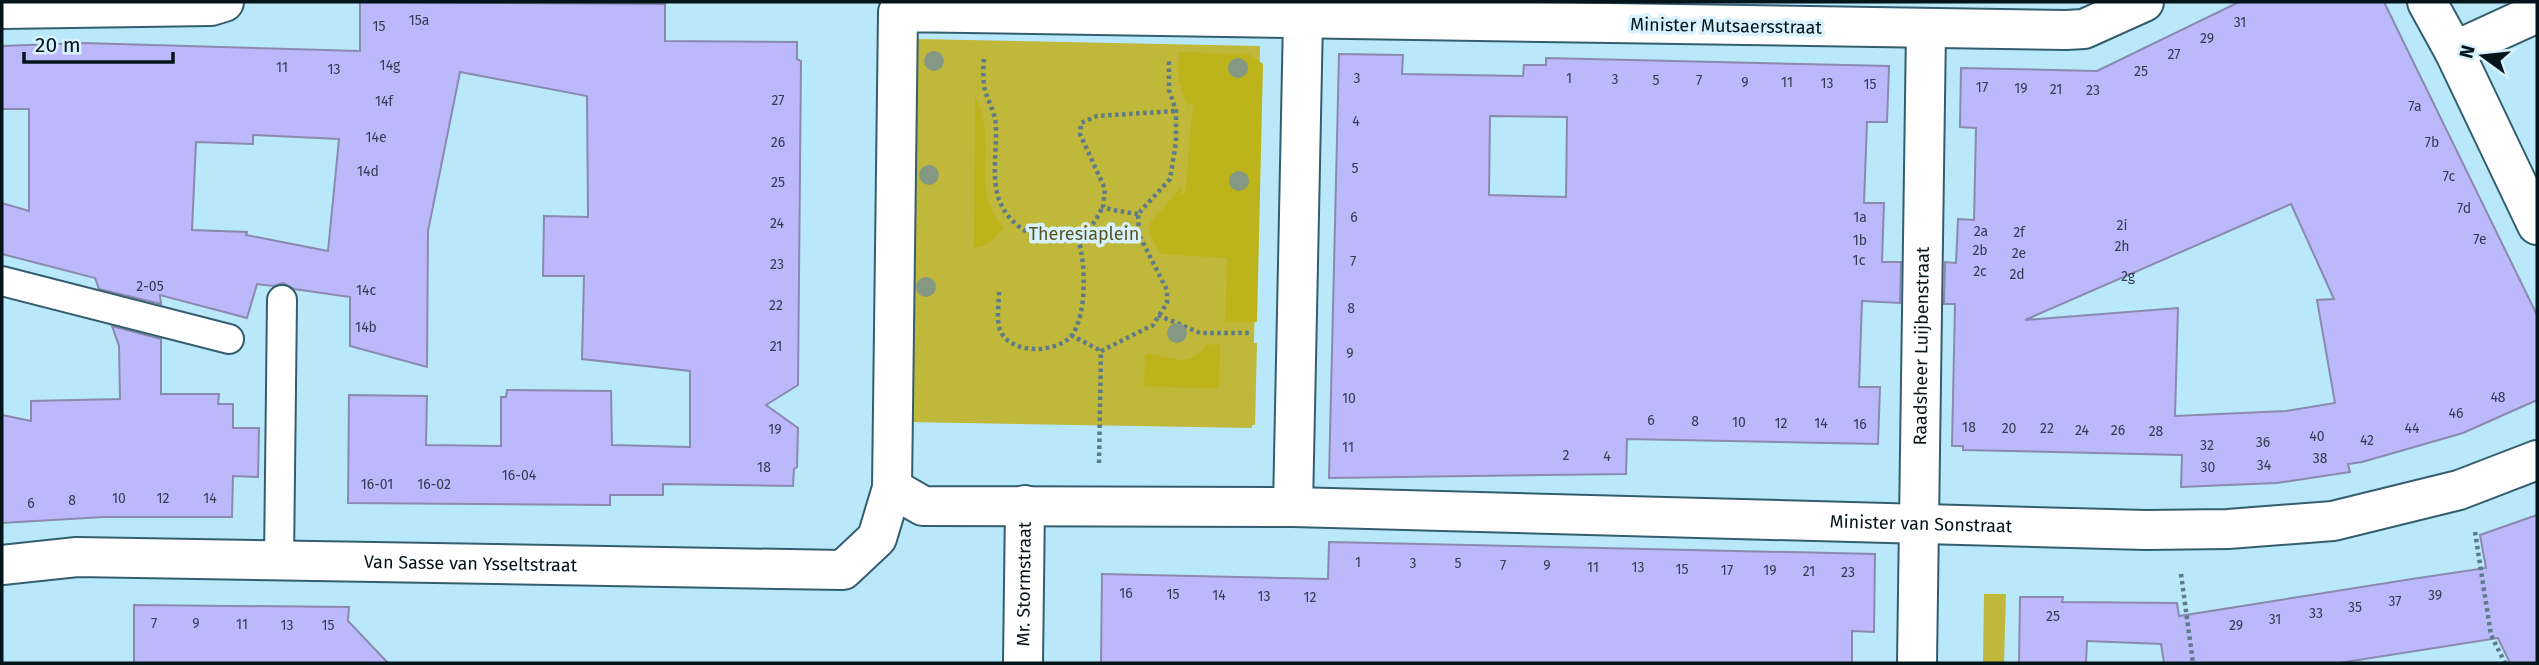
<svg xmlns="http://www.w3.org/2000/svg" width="2539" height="665" viewBox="0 0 2539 665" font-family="'Fira Sans',sans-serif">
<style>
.green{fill:#c0b83a}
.forest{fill:#bdb41b}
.building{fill:#bbb9fb;stroke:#8a89ae;stroke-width:2;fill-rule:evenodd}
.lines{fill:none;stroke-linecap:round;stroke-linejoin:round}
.service-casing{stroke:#345e6f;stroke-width:32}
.minor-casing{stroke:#345e6f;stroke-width:42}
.path{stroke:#5d7b88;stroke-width:4.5;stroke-dasharray:3.5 3.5;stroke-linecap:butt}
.service{stroke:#fff;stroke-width:28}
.minor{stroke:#fff;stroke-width:38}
.tree{fill:#859883}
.labels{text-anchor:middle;stroke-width:7;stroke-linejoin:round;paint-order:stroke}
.number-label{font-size:14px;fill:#323d53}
.street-label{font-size:18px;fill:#04141b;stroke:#d7f2fe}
.park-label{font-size:18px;fill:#595620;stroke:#d7f2fe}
</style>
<rect width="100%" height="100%" fill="#bae8fb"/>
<path class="green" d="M917 39 1260 46 1254 343H1257L1255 425H1252V428L908 422Z
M1984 594H2006L2004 663H1983Z"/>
<path class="forest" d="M1179 52 1249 54 1263 64 1257 322 1225 323 1227 258 1161 254C1149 234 1142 228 1160 211 1168 204 1175 193 1182 185L1181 194H1185L1193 104H1188V109L1178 79Z
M975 96C979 106 985 122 985 133 988 174 976 192 1004 229L986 245 974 248Z
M1220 344 1219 388 1144 387 1145 354C1169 353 1186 373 1206 345Z"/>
<path class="building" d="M360 2 665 4V41L797 42V59L801 61 798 385 766 405 798 428 797 467 794 469 793 486 663 484V495H610V505L348 503 349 395 427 396 426 445 501 446V397H506L507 390 611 391 612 445 690 447V371L582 359 584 276H543L544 216 588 217 587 96 460 72 428 231 427 367 350 346V297L294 289 283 283 273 286 257 284 247 318 160 295 161 304 99 289 95 278 2 254V203L29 211V109H2V46L83 43 360 51ZM253 135 339 139 328 251 246 235 247 232 192 230 196 142 253 144Z
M2239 2H2384L2537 315V400L2463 433 2362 462 2348 464 2350 472 2277 483 2181 487 2182 455 1963 450V446H1952L1955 304H1944L1945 262 1956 263 1958 219 1974 220 1976 128 1960 127V125L1961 68 2097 71ZM2291 204 2334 299 2317 300 2335 403 2286 411 2175 416 2178 308 2025 320Z
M1339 54 1403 55 1402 74 1523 76 1524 65H1546V58L1889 66 1887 122H1867L1864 203H1884L1882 262H1901L1900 303 1862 301 1859 387H1880L1878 444 1627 439 1626 474 1329 478ZM1490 116 1567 117 1566 197 1489 195Z
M112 326 161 339V394H219L218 404H233V428H259L258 477 233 476 232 517H104L2 523V415L31 421V401L120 399 119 346Z
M2537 515V663H2510L2498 638 2339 663H2164L2161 644 2087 641 2086 663H2019L2020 597H2063L2062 602 2177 603 2179 616 2412 579 2486 568 2480 535Z
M1329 542 1875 554 1874 632 1852 631V663H1101L1102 574 1328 579Z
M134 605 349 607 348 621 388 663H134Z"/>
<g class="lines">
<g class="service-casing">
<path id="service" d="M2 281 229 339
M279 561 282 300"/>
</g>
<g class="minor-casing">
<g id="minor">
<path id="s1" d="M2144 2 2084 29 2066 30 898 12 892 488 923 506 1293 507 2146 530 2228 529 2333 521 2459 490 2537 460"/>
<path d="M2427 2 2454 51 2537 225"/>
<path d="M2 9 211 6 224 2"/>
<path d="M2454 51 2537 13"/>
<path d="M1293 507 1303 19"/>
<path id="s2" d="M2 565 77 557 843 570 877 538 892 488"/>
<path id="s3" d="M1023 663 1025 505"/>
<path id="s4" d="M1917 663 1926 29"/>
</g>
</g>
<path class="path" d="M984 59C983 69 983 81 985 91 989 103 996 115 996 128 997 162 986 198 1016 224 1027 234 1040 239 1055 240 1084 242 1090 230 1103 207
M1138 214 1112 210 1103 207 1105 189 1080 134 1081 123 1097 116 1176 111
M999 292C999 303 996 319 1000 330 1010 355 1057 354 1072 335 1087 315 1086 261 1078 239
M1158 315 1200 333H1250
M1071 335 1101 351
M1099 463 1101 351 1153 325 1167 303V290L1139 235 1138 214 1170 179 1176 142V111L1169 90V59
M2475 532 2491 635 2505 663
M2181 574 2193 663"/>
<use href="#service" class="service"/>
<use href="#minor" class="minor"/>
</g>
<g class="tree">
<circle cx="934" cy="61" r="10"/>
<circle cx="1238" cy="68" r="10"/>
<circle cx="929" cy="175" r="10"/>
<circle cx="1239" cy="181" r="10"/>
<circle cx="926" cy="287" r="10"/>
<circle cx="1177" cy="333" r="10"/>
</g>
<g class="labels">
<g class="number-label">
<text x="419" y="25">15a</text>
<text x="2240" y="27">31</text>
<text x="379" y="31">15</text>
<text x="2207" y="43">29</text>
<text x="2174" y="59">27</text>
<text x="390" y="70">14g</text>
<text x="282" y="72">11</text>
<text x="334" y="74">13</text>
<text x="2141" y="76">25</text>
<text x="1357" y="83">3</text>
<text x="1569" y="83">1</text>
<text x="1615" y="84">3</text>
<text x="1656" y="85">5</text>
<text x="1699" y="85">7</text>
<text x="1745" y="87">9</text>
<text x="1787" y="87">11</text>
<text x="1827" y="88">13</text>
<text x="1870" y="89">15</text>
<text x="1982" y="92">17</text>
<text x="2021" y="93">19</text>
<text x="2056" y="94">21</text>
<text x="2093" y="95">23</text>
<text x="778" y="105">27</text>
<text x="384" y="106">14f</text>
<text x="2415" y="111">7a</text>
<text x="1356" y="126">4</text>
<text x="376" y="142">14e</text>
<text x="778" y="147">26</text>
<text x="2432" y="147">7b</text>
<text x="1355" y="173">5</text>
<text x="368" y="176">14d</text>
<text x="2449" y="181">7c</text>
<text x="778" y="187">25</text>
<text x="2464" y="213">7d</text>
<text x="1354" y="222">6</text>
<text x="1860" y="222">1a</text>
<text x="777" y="228">24</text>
<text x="2122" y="230">2i</text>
<text x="1981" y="236">2a</text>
<text x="2019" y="237">2f</text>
<text x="2480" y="244">7e</text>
<text x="1860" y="245">1b</text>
<text x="2122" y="251">2h</text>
<text x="1980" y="255">2b</text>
<text x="2019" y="258">2e</text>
<text x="1859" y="265">1c</text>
<text x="1353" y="266">7</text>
<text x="777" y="269">23</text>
<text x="1980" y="276">2c</text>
<text x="2017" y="279">2d</text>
<text x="2128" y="281">2g</text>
<text x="150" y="291">2-05</text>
<text x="366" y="295">14c</text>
<text x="776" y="310">22</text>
<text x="1351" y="313">8</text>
<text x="366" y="332">14b</text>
<text x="776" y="351">21</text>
<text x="1350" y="358">9</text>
<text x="2498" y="402">48</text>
<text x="1349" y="403">10</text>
<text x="2456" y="418">46</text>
<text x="1651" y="425">6</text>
<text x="1695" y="426">8</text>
<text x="1739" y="427">10</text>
<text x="1781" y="428">12</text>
<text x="1821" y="428">14</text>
<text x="1860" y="429">16</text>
<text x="1969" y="432">18</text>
<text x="2009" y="433">20</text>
<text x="2047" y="433">22</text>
<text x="2412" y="433">44</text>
<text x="775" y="434">19</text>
<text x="2082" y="435">24</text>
<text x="2118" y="435">26</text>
<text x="2156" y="436">28</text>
<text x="2317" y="441">40</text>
<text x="2367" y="445">42</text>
<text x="2263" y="447">36</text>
<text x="2207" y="450">32</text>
<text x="1348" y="452">11</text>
<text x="1566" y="460">2</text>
<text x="1607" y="461">4</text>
<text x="2320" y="463">38</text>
<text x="2264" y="470">34</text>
<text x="764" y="472">18</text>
<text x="2208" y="472">30</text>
<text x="519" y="480">16-04</text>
<text x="377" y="489">16-01</text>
<text x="434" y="489">16-02</text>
<text x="119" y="503">10</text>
<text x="163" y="503">12</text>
<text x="210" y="503">14</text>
<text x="72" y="505">8</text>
<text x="31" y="508">6</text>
<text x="1358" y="567">1</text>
<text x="1413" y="568">3</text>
<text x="1458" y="568">5</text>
<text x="1503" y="570">7</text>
<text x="1547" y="570">9</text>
<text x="1593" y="572">11</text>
<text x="1638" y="572">13</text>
<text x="1682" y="574">15</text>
<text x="1727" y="575">17</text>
<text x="1770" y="575">19</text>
<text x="1809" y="576">21</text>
<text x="1848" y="577">23</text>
<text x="1126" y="598">16</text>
<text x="1173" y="599">15</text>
<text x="1219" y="600">14</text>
<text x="2435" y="600">39</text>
<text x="1264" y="601">13</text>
<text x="1310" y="602">12</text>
<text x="2395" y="606">37</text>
<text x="2355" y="612">35</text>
<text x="2316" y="618">33</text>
<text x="2053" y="621">25</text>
<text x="2275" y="624">31</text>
<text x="154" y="628">7</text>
<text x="196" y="628">9</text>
<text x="242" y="629">11</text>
<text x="287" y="630">13</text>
<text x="328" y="630">15</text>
<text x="2236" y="630">29</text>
</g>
<g class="street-label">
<text transform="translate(1726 26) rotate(1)" y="6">Minister Mutsaersstraat</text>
<text dy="6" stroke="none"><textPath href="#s4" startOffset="317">Raadsheer Luijbenstraat</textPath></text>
<text dy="6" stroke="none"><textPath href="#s1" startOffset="2762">Minister van Sonstraat</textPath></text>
<text dy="6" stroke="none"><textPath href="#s2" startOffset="469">Van Sasse van Ysseltstraat</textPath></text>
<text dy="6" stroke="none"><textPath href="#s3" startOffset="79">Mr. Stormstraat</textPath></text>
</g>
<g class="park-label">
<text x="1084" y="240">Theresiaplein</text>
</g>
</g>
<rect width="2539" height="665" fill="none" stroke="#04141b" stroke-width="7"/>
<g transform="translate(2483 56) rotate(285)" stroke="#d7f2fe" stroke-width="5" paint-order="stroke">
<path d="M0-5L12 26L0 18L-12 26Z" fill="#04141b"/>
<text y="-10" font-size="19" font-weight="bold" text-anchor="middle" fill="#04141b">N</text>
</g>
<path d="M24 52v10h149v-10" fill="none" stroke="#04141b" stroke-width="3.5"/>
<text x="35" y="52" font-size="21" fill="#04141b" stroke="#d7f2fe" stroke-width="5" paint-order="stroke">20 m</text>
</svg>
